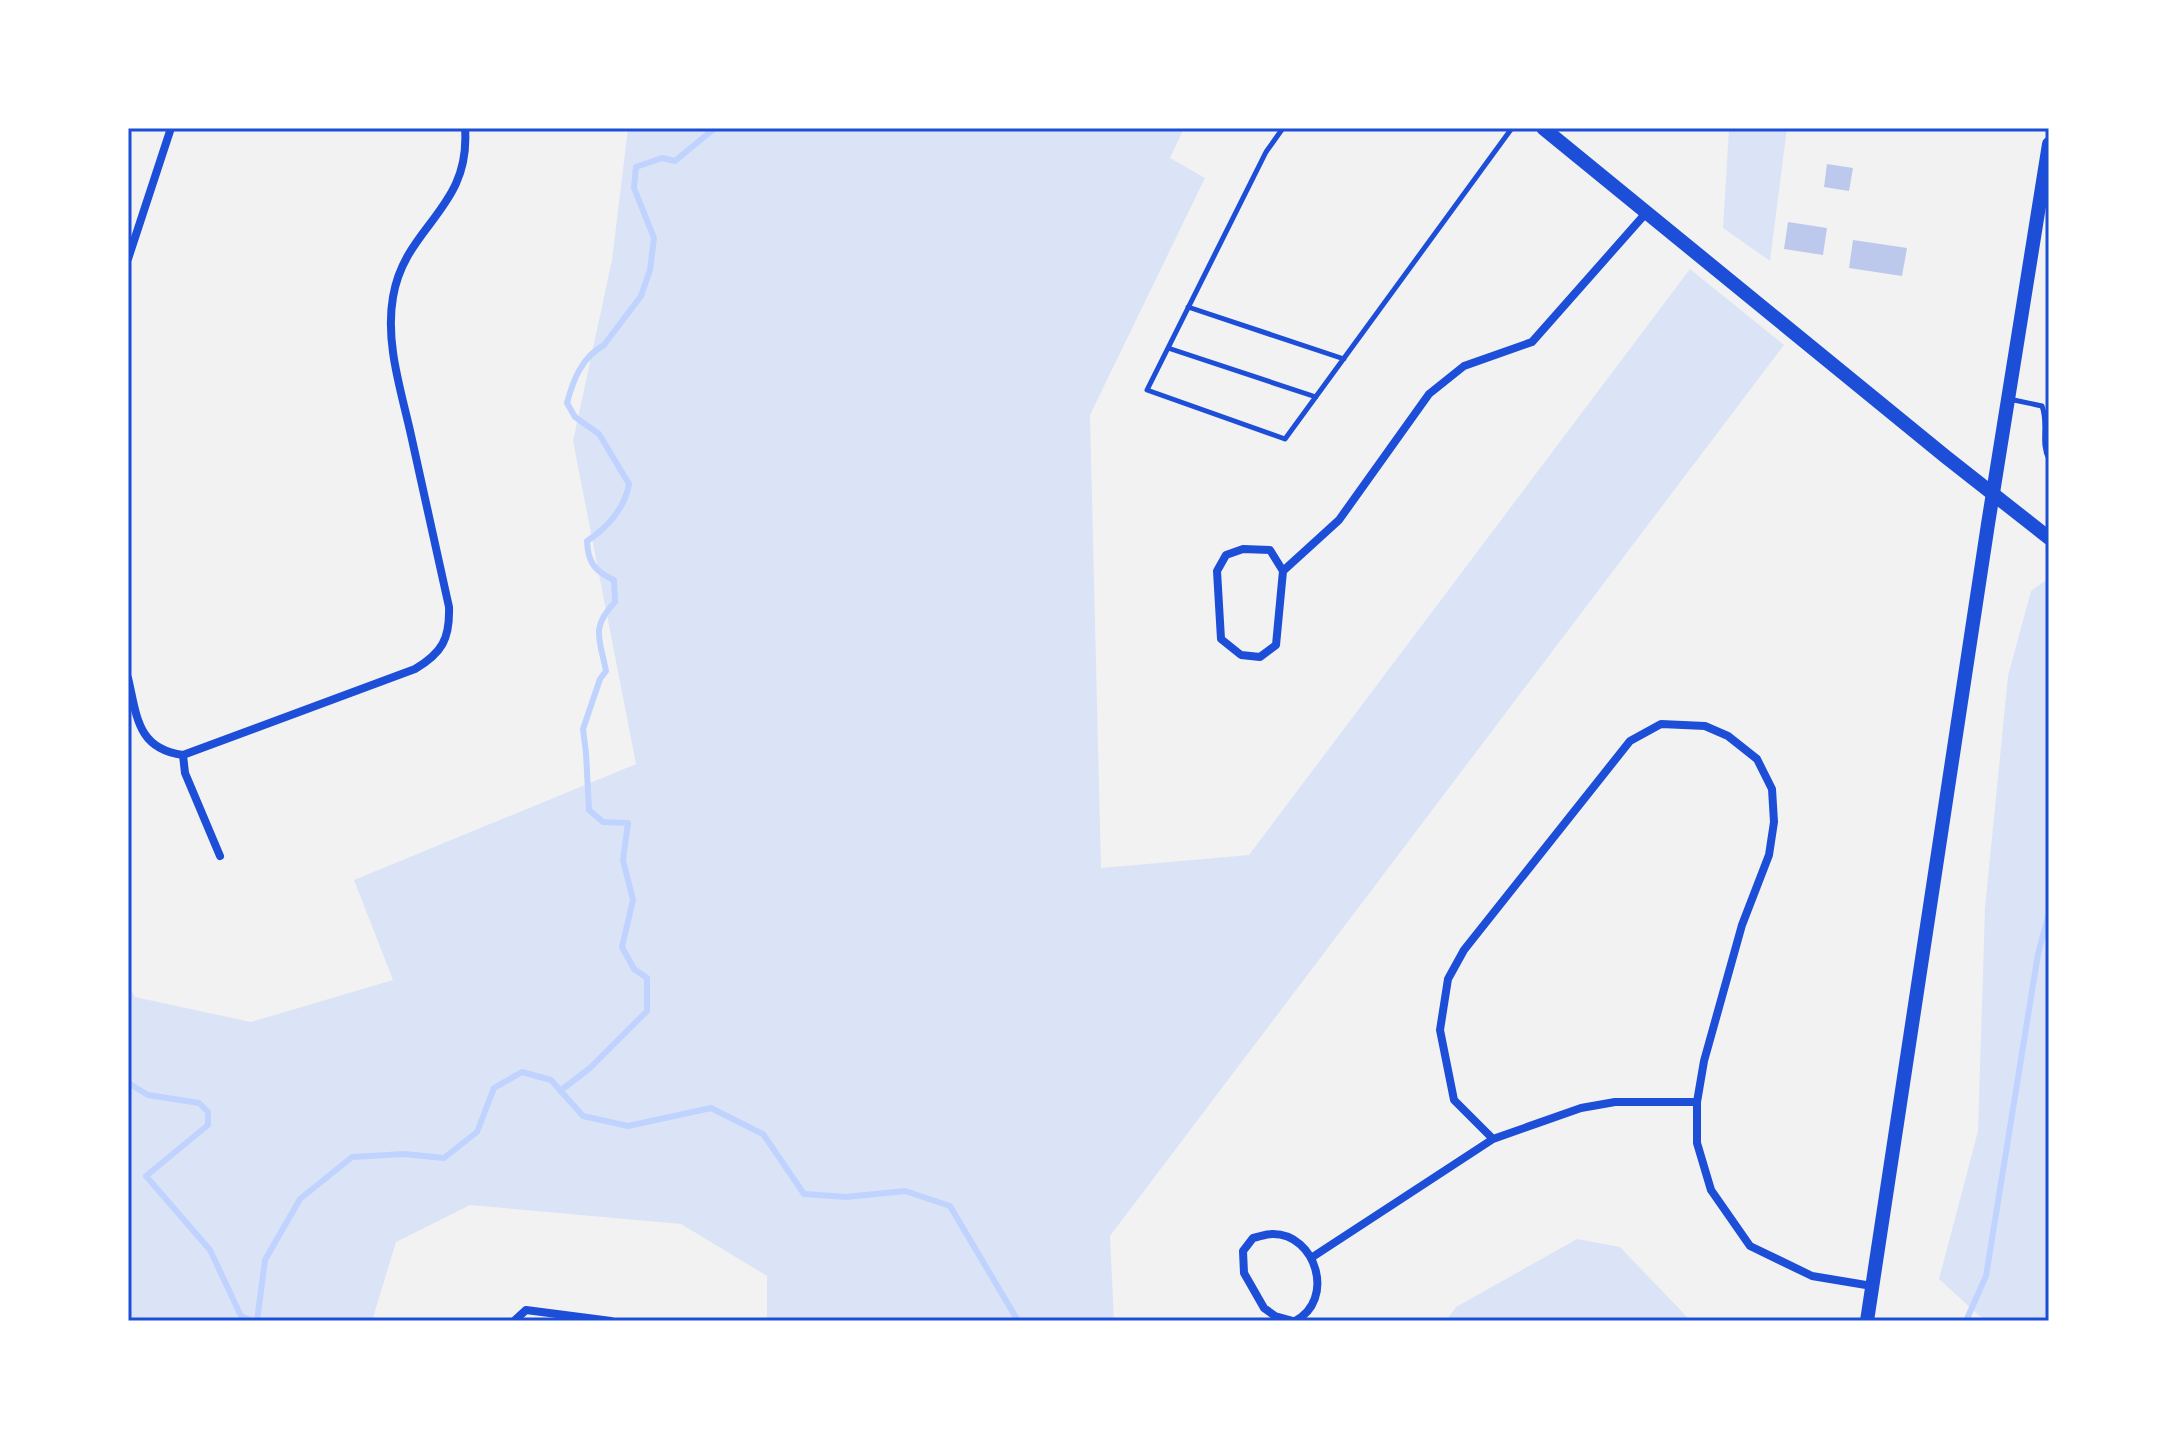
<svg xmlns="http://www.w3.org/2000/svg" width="2177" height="1449" viewBox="0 0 2177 1449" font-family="Raleway,sans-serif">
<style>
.green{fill:#dbe4f7}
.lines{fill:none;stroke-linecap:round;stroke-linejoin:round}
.stream{stroke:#bfd3fe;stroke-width:6}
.building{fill:#bdc9ec}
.service{stroke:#1d4ed8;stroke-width:5}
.minor{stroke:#1d4ed8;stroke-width:8}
.tertiary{stroke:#1d4ed8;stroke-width:14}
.secondary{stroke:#1d4ed8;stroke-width:14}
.neatline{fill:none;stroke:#1d4ed8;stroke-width:3}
</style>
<rect width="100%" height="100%" fill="#f2f2f2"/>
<path class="green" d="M628 128H1184L1170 158 1205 178 1090 415 1101 868 1249 855 1690 269 1784 345 1110 1236 1114 1321H767V1276L681 1224 470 1205 396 1242 372 1321H128V984L135 997 251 1022 393 980 354 880 636 764 573 441 612 260Z
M1729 128H1787L1770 261 1723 228Z
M2049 578V1321H1985L1939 1279 1978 1131 1985 908 2008 676 2031 591Z
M1577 1239 1620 1247 1691 1321H1446L1456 1307Z"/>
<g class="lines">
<path class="stream" d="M128 1083 148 1095 199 1103 208 1112V1125L146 1176 210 1250 241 1316 252 1321
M560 1091 590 1068 647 1011V978L634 969 622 947 633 900 623 860 628 823 603 822 589 810 586 753 583 729 600 679 606 671C600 639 590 628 615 602L614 580C594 571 588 562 587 541 607 528 625 508 629 484L599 434 575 417 567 403C573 380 582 357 604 345L641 296 650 270 654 238 634 188 636 167 662 158 675 161 715 128
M257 1321 265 1260 300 1199 352 1157 404 1154 444 1158 477 1132 494 1088 522 1072 551 1080 583 1116 628 1126 711 1108 763 1134 804 1194 846 1197 905 1191 950 1206 1018 1321
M1966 1321 1986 1276 2038 954 2049 913"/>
</g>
<path class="building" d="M1827 164 1853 168 1849 191 1824 187Z
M1788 222 1827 228 1823 255 1784 249Z
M1853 240 1907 248 1902 276 1849 268Z"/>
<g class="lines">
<path class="service" d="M1283 128 1266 152 1147 390 1285 439 1512 128
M1188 307 1344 359
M1168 348 1316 397
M2009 399 2042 406C2049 424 2040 443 2049 459"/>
<path class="minor" d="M128 259 171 128
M1243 549 1270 550 1283 571 1276 645 1260 657 1241 655 1221 639 1217 571 1226 555Z
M1283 571 1339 520 1429 394 1464 366 1532 342 1646 213
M128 678C137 716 137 749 183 755L185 773 220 856
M183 755 415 669C442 653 450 639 449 607 436 550 424 492 411 435 401 390 385 343 393 297 405 225 471 210 465 128
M1493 1139 1454 1100 1440 1030 1448 979 1464 950 1630 741 1661 724 1705 726 1728 736 1757 759 1772 789 1774 822 1769 855 1742 925 1704 1061 1697 1102V1143L1711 1190 1750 1246 1812 1276 1872 1286
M1311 1258 1493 1139 1581 1108 1615 1102H1697
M514 1321 526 1310 611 1321
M1293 1321 1275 1316 1264 1308 1244 1273 1243 1251 1253 1238C1259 1237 1266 1234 1272 1234 1316 1233 1336 1300 1295 1321"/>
<path class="tertiary" d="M1867 1321 1988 524 2049 144"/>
<path class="secondary" d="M1543 128 1946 457 2049 538"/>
</g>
<rect width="2177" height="1449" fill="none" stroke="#ffffff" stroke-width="260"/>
<rect x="130" y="130" width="1917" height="1189" class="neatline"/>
</svg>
